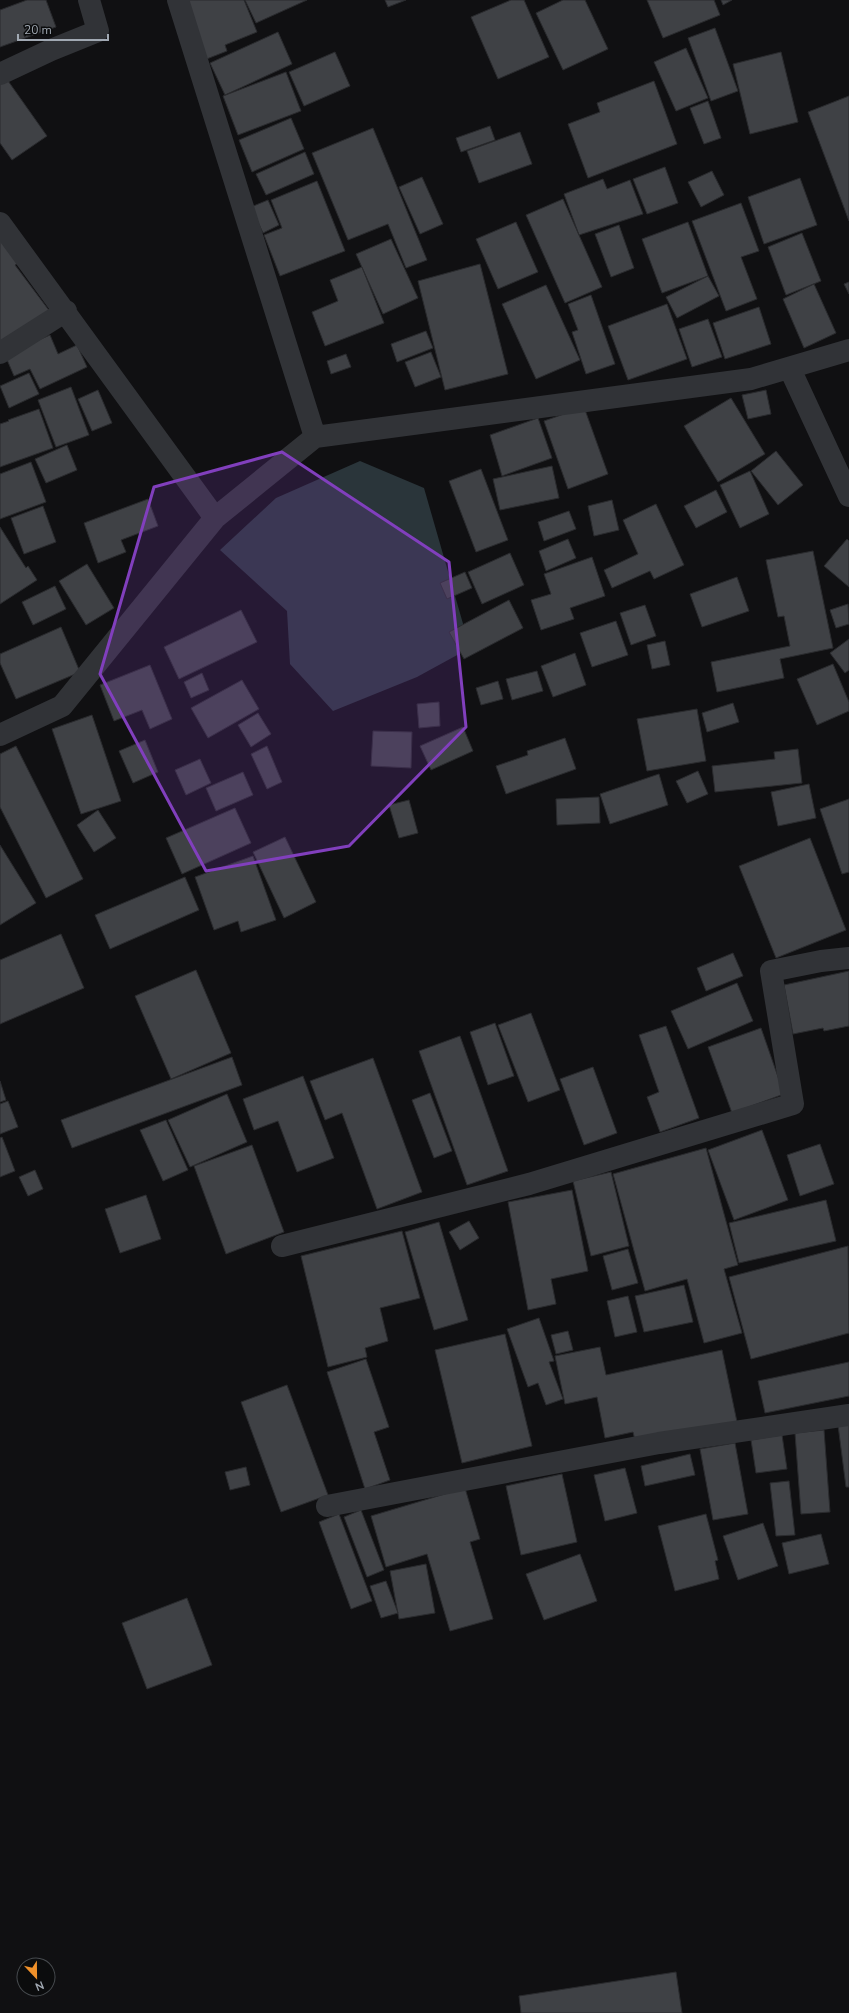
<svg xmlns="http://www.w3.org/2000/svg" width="849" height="2013" viewBox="0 0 849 2013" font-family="'Nunito Sans',sans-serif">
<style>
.water{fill:#2a353a}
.building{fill:#3f4145;stroke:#2a2b2e}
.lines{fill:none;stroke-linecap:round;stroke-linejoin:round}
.street{stroke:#313337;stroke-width:22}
.marked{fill:#813fbd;fill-opacity:0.2;stroke:#813fbd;stroke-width:3;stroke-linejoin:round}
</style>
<rect width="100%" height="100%" fill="#101012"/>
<path class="water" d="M360 461 424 488 470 648 417 677 333 711 290 664 287 611 220 550 276 498Z"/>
<path class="building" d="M27 0H46L56 27 0 47V10Z
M180 0H244L257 32 225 45 227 51 204 60Z
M245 0H307L256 23Z
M385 0H406L388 7Z
M511 0H524L549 57 498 79 471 17Z
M563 0H585L608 49 563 70 536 13Z
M647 0H714L720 15 663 38Z
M721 0H732L723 5Z
M715 28 738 91 711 101 688 38Z
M278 32 292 64 225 95 210 63Z
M686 48 708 98 676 111 654 62Z
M335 52 350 86 304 106 289 72Z
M781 52 798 122 750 134 733 64Z
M286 72 301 111 238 135 223 96Z
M6 78 47 136 12 160 0 143V83Z
M654 81 677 144 588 178 568 124 600 112 597 103Z
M849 96V221L808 112Z
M708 101 721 138 704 144 690 108Z
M291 118 304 149 252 172 239 140Z
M490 126 495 140 461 152 456 138Z
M373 128 427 260 406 268 388 224 348 240 312 153Z
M520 132 532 164 479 183 467 151Z
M305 152 314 174 266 195 256 174Z
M665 167 678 203 647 214 633 179Z
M712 171 724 195 701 207 688 182Z
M422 177 443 224 420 234 399 187Z
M800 178 817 225 764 244 748 197Z
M603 179 607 189 630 180 643 214 579 235 564 194Z
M317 181 345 251 280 276 264 235 282 228 271 200Z
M563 199 602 287 565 303 526 215Z
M268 200 279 225 263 233 251 207Z
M741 203 759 251 741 257 757 299 726 311 692 221Z
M516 222 538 272 498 289 476 239Z
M688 222 708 276 662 293 642 239Z
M619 225 634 268 611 277 595 234Z
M802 233 821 281 786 295 768 247Z
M0 237 21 261 15 265 51 313 0 350Z
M391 239 418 298 383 314 356 254Z
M480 264 508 374 445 390 418 281Z
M362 267 384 323 325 346 312 312 338 301 330 280Z
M708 276 719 296 677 318 666 297Z
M849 282V294L844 284Z
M814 284 836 333 804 348 783 299Z
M546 285 580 360 536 379 502 304Z
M591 295 615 364 586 374 572 332 578 330 568 304Z
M667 304 687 359 628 380 608 326Z
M759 307 771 344 725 359 713 323Z
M708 319 722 357 692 367 679 329Z
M426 331 433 348 397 362 391 344Z
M50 335 58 354 77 345 87 367 40 389 30 369 14 376 5 355Z
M431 352 441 377 415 387 405 362Z
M346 354 351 367 331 374 327 361Z
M29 373 39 394 9 408 0 386Z
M71 387 89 435 56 447 38 400Z
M98 390 112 423 92 431 78 399Z
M766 390 771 414 748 419 742 395Z
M731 398 765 454 718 482 684 426Z
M584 407 608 474 568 489 544 421Z
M39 409 53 448 0 467V424L9 421 8 420Z
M538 418 552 458 502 476 490 435Z
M67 445 77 470 46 483 35 459Z
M776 451 803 485 778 505 751 471Z
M31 462 46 502 0 519V474Z
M552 466 559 498 500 510 493 479Z
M481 469 508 540 476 552 449 481Z
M750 471 769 514 740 528 720 485Z
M716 490 727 512 696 528 684 506Z
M148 499 158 526 121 540 126 552 98 563 84 523Z
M612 500 619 530 594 536 588 506Z
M656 504 684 565 654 579 650 571 612 588 604 570 638 554 623 520Z
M43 506 56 542 24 554 11 518Z
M569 511 576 529 544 541 538 522Z
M0 527 26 568 28 566 37 580 0 604Z
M568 539 576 558 546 571 539 551Z
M847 539 849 541V587L824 566Z
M813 551 833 648 780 659 784 678 717 692 711 662 790 646 784 616 778 617 766 560Z
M510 553 524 585 482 604 468 572Z
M592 557 605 596 570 608 574 619 541 630 531 600 551 594 544 574Z
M87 564 114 608 86 625 59 581Z
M465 572 472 588 447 599 440 583Z
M737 577 749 611 702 627 690 594Z
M55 586 66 609 33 625 22 602Z
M509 600 523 628 464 659 449 632Z
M848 604 849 624 836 628 830 610Z
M645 605 656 636 631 645 620 613Z
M241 610 257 642 179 679 164 647Z
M616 621 628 655 592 667 580 633Z
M61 627 80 672 16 699 0 663V654Z
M849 639V670L845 673 830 653Z
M665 641 670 665 652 669 647 645Z
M575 653 586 685 553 697 541 666Z
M833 664 849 702V711L817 725 797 679Z
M150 665 172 719 150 729 142 710 114 721 100 685Z
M537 671 543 691 512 700 506 679Z
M202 673 209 690 191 698 184 682Z
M242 680 259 709 208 738 191 708Z
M498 681 503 699 481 705 476 688Z
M439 702 440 726 419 728 417 704Z
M733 703 739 722 707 732 702 713Z
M697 709 706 761 647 771 637 719Z
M258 713 271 734 251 747 238 725Z
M92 715 121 801 81 814 52 729Z
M463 727 473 751 431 770 420 746Z
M373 731 412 732 411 768 371 766Z
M565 738 576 769 506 794 496 766 528 755 527 751Z
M145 740 158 772 133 783 119 751Z
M16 746 83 879 46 898 0 807V754Z
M267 746 282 782 267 789 251 754Z
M798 749 802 783 715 792 712 766 775 759 774 752Z
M200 759 211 783 186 795 175 770Z
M698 771 708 794 687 803 676 781Z
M243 772 253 795 216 811 206 788Z
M659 774 668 805 610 824 600 794Z
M809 784 816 818 778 826 771 792Z
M599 797 600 823 557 825 556 799Z
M849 799V872L842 874 820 809Z
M409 800 418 833 399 838 389 805Z
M235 808 251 843 182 874 166 838Z
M98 810 116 838 94 852 77 825Z
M285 837 316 902 284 918 253 852Z
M810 838 846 930 776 958 739 866Z
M0 845 36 903 0 925Z
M253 856 276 920 241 932 238 921 214 930 195 877Z
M185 877 199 910 110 949 95 915Z
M61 934 84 988 0 1024V960Z
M733 953 743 976 706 991 697 968Z
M196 970 231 1053 171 1079 135 996Z
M849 971V1026L824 1031 823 1028 793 1034 784 985Z
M737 983 753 1021 688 1049 671 1011Z
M531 1013 560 1090 528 1102 498 1025Z
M495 1023 514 1076 488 1085 470 1032Z
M666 1026 699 1118 660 1132 647 1097 659 1092 639 1035Z
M761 1028 784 1094 732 1113 708 1047Z
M460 1036 508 1171 467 1185 419 1051Z
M232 1057 242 1085 72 1148 61 1120Z
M373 1058 422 1192 377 1209 342 1113 325 1120 310 1081Z
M593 1067 617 1133 584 1145 560 1079Z
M303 1076 334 1158 297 1172 278 1121 254 1130 243 1099Z
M0 1081 6 1100 0 1102Z
M430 1093 452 1151 434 1158 412 1100Z
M227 1094 247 1142 190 1167 168 1120Z
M8 1101 18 1127 0 1134V1104Z
M166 1120 188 1170 163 1181 140 1130Z
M762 1130 788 1200 734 1220 708 1150Z
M2 1137 15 1171 0 1177V1138Z
M820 1144 834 1184 800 1196 787 1155Z
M252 1145 284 1232 226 1254 194 1166Z
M706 1148 738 1265 724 1269 742 1333 704 1343 687 1279 645 1291 613 1174Z
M35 1170 43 1189 28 1196 19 1177Z
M611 1172 629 1246 591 1256 573 1181Z
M572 1190 588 1271 551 1279 556 1304 528 1310 508 1202Z
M146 1195 161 1239 120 1253 105 1209Z
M826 1200 836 1241 739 1263 729 1223Z
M469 1221 479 1238 460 1250 449 1232Z
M439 1222 468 1320 434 1330 405 1232Z
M402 1231 420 1298 380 1308 388 1341 365 1348 367 1357 328 1367 301 1256Z
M848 1246 849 1333 751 1359 729 1277Z
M628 1249 638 1283 612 1290 603 1256Z
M684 1285 693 1322 644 1332 635 1296Z
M628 1296 637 1332 615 1337 607 1301Z
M539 1318 554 1361 549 1362 563 1399 546 1405 538 1383 528 1387 507 1329Z
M568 1331 573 1350 556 1354 551 1335Z
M505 1334 532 1446 462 1463 435 1350Z
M600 1347 606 1375 722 1350 737 1422 636 1444 633 1432 605 1438 597 1397 565 1404 555 1356Z
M366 1359 389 1427 374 1432 390 1480 365 1489 327 1372Z
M849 1362V1396L765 1413 758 1381Z
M287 1385 328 1495 281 1512 241 1402Z
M849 1424V1487H846L838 1425Z
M824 1430 830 1512 801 1514 795 1433Z
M782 1435 787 1469 756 1473 751 1440Z
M735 1443 748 1514 713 1520 700 1449Z
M690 1454 695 1475 645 1486 641 1466Z
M246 1467 250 1485 230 1490 225 1472Z
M625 1468 637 1513 605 1521 594 1475Z
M562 1474 577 1542 521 1555 506 1486Z
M789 1481 795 1535 776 1536 770 1483Z
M465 1488 480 1539 470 1542 493 1619 450 1631 427 1554 386 1567 371 1516Z
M361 1510 384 1570 367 1577 344 1517Z
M339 1514 372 1601 351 1609 319 1522Z
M706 1514 718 1560 715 1561 719 1579 675 1591 658 1526Z
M763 1523 778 1566 738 1580 723 1536Z
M821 1534 829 1564 789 1574 782 1543Z
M580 1554 597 1601 544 1620 526 1574Z
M426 1564 435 1613 399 1619 390 1571Z
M386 1581 398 1613 381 1618 370 1586Z
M187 1598 212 1665 147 1689 122 1623Z
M676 1972 682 2013H521L519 1996Z"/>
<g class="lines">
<path class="street" d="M178 0 315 437
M0 74 51 50 98 31 89 0
M0 223 215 518
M0 353 66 311
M790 369 849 496
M0 735 62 706 215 518 315 437 751 379 849 350
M282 1246 529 1184 793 1104 771 971 821 961 849 958
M327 1506 659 1443 849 1415"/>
</g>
<path class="marked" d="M282 452 449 562 466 727 349 846 206 871 100 674 154 487Z"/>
<g transform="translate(36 1977) rotate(158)"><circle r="19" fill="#0b0c0d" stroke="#474b4f"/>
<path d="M0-3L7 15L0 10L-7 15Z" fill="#f0912a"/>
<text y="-6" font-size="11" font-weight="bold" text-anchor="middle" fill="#a1a9b3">N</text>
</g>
<path d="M18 34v6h90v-6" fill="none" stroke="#a1a9b3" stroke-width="2"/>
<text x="24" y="34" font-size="12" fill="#a1a9b3" stroke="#0b0c0d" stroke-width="3" paint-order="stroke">20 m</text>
</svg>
